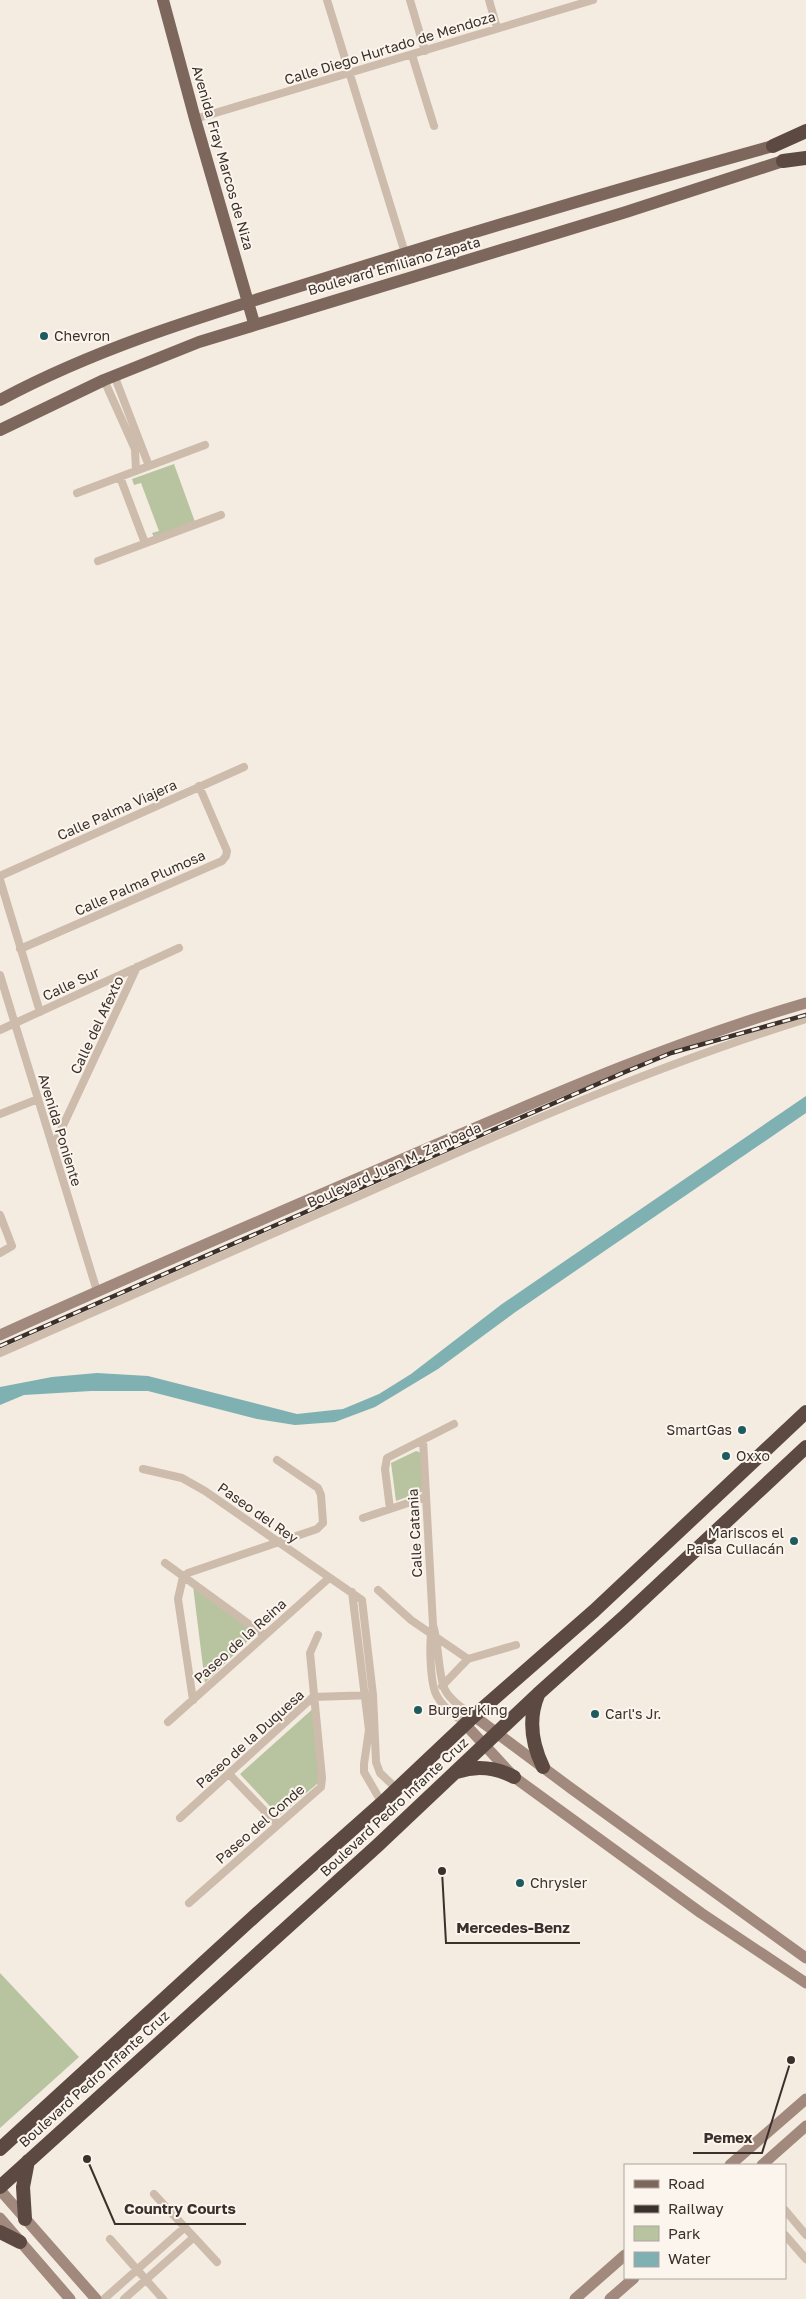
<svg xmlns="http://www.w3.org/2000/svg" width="806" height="2299" viewBox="0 0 806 2299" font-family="'Golos Text',sans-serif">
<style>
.green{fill:#b8c4a0}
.water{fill:#7fb0b2}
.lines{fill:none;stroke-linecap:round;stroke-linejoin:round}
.street{stroke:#cdbbac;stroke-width:8}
.secondary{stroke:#a18a7d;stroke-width:11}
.primary{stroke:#7d675c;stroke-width:12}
.highway{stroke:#5c4a42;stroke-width:14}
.rail-casing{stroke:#3b302b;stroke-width:4.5}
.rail{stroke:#fbf5ee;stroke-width:2.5;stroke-dasharray:8;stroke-linecap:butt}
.poi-dot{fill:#1f5a5e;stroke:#fbf5ee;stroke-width:2}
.labels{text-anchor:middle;stroke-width:4;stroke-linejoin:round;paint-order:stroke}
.street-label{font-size:14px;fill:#3b302b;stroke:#fbf5ee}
.poi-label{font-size:14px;fill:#3b302b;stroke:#fbf5ee;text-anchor:start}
.leader{fill:none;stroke:#3b302b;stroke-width:2}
.callout-dot{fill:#3b302b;stroke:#fbf5ee;stroke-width:2}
.callout-label{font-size:15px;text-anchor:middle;font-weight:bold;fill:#3b302b;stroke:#fbf5ee;stroke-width:4;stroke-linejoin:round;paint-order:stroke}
</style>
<rect width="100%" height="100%" fill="#f4ebe1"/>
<path class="green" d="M174 464 195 522 154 537 152 533 159 531 141 483 134 485 132 479Z
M416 1451 422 1453 426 1490 396 1501 391 1463Z
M193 1586 257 1632 205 1683Z
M316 1706 323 1779 279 1816 240 1774Z
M0 1973 79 2057 0 2128Z"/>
<path class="water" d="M806 1096V1113L514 1313 438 1369 375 1407 335 1422 295 1425 257 1419 148 1391H91L24 1395 0 1405V1387L52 1377 97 1373 148 1376 297 1414 343 1409 379 1394 411 1374 502 1304Z"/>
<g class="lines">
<path class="street" d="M327 0 405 253
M410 0 425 51
M489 0 497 28
M412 55 434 126
M195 119 593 0
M114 375 149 466
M104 380 135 449 136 471
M120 477 145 543
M77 493 205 445
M98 561 221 515
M0 876 244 767
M0 880 40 1012
M20 949 222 861 226 856 227 851 199 786
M0 975 97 1291
M0 1030 179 948
M0 1114 38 1099
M53 1147 137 967
M0 1215 12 1246 0 1253
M0 1353C122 1300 244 1247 366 1193 510 1129 655 1066 806 1019
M423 1440 433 1625C439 1643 438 1676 445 1690 451 1701 464 1709 474 1716
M143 1469 182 1478 205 1491 362 1600 373 1695 376 1762 380 1773 397 1789
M390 1509 385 1469 387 1458 454 1424
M363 1518 426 1497
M165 1563 264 1635
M378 1590 411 1620 468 1659
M352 1592 369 1730 364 1764V1772L382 1803
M432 1629C429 1643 430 1685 437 1696 443 1708 456 1716 465 1724
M442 1686 468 1659 516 1645
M193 1700 178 1599 183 1577 188 1573 317 1529 323 1523 321 1495 318 1488 277 1460
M168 1722 329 1578
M229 1774 277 1824
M180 1818 313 1697 373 1695
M189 1903 321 1787 322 1778 310 1653 318 1635
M154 2194 217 2262
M785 2210 806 2235
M785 2235 806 2259
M110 2239 163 2299
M104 2299 184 2228
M124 2299 193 2238"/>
<path class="secondary" d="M0 1335C128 1277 257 1222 386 1166 524 1107 661 1045 806 1003
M474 1716 572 1789 806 1958
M465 1724 514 1777 701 1913 806 1983
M730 2165 806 2099
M762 2165 806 2126
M0 2190 96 2299
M0 2218 70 2299
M575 2299 625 2255
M610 2299 634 2278"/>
<path class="primary" d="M163 0 195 119 254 323
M0 400C104 344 217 312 329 277 476 231 624 187 773 146
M0 430 104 380 199 342 626 212 783 161"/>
<path class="highway" d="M773 146 806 131
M783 161 806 158
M538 1695C528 1719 532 1744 543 1767
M457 1772C477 1765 495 1767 514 1777
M0 2149 258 1913 382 1803 474 1716 594 1611 806 1412
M0 2187 377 1846 538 1694 624 1617 806 1447
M25 2219 23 2187 28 2161
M0 2232 20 2242"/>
<g class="rail-casing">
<path id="rail" d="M0 1346 625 1072 671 1053 806 1015"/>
</g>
<use href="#rail" class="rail"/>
</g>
<g class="poi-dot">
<circle cx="44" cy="336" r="5"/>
<circle cx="742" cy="1430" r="5"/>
<circle cx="726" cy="1456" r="5"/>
<circle cx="794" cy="1541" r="5"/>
<circle cx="418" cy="1710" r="5"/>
<circle cx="595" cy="1714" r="5"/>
<circle cx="520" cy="1883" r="5"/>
</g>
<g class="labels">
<g class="street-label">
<text transform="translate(390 48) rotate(-17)" y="5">Calle Diego Hurtado de Mendoza</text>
<text transform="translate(223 158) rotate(74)" y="5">Avenida Fray Marcos de Niza</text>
<text transform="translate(394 266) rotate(-16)" y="5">Boulevard Emiliano Zapata</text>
<text transform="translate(117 810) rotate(-24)" y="5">Calle Palma Viajera</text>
<text transform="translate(140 883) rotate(-24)" y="5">Calle Palma Plumosa</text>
<text transform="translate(71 984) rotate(-25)" y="5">Calle Sur</text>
<text transform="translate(97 1025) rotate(-65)" y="5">Calle del Afexto</text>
<text transform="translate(60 1130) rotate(73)" y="5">Avenida Poniente</text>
<text transform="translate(394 1165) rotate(-24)" y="5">Boulevard Juan M. Zambada</text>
<text transform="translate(258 1513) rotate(35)" y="5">Paseo del Rey</text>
<text transform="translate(415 1533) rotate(-93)" y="5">Calle Catania</text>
<text transform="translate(240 1641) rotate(-42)" y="5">Paseo de la Reina</text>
<text transform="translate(250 1739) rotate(-42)" y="5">Paseo de la Duquesa</text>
<text transform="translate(394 1807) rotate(-43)" y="5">Boulevard Pedro Infante Cruz</text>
<text transform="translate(260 1824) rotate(-41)" y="5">Paseo del Conde</text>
<text transform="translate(94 2079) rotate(-42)" y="5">Boulevard Pedro Infante Cruz</text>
</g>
<g class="poi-label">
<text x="54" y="341">Chevron</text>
<text x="732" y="1435" text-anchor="end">SmartGas</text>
<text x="736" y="1461">Oxxo</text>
<text x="784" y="1538" text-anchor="end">Mariscos el<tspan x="784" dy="16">Paisa Culiacán</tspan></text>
<text x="428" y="1715">Burger King</text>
<text x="605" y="1719">Carl's Jr.</text>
<text x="530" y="1888">Chrysler</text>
</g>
</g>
<path class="leader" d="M442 1871L446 1943H580M791 2060L762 2153H693M87 2159L115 2224H246"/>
<g class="callout-dot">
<circle cx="442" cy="1871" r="5"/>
<circle cx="791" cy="2060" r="5"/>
<circle cx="87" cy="2159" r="5"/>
</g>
<g class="callout-label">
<text x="513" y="1933">Mercedes-Benz</text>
<text x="728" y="2143">Pemex</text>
<text x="180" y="2214">Country Courts</text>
</g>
<rect x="624" y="2164" width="162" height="115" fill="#fbf5ee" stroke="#aea6a0"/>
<rect x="634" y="2180" width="25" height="8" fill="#7d675c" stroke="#aea6a0"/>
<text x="668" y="2189" font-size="15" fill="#3b302b">Road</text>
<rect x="634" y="2205" width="25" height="8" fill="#3b302b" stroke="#aea6a0"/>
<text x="668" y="2214" font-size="15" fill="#3b302b">Railway</text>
<rect x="634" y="2226" width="25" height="15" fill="#b8c4a0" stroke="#aea6a0"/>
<text x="668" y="2239" font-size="15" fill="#3b302b">Park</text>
<rect x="634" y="2252" width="25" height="15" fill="#7fb0b2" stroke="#aea6a0"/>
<text x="668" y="2264" font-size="15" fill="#3b302b">Water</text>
</svg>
